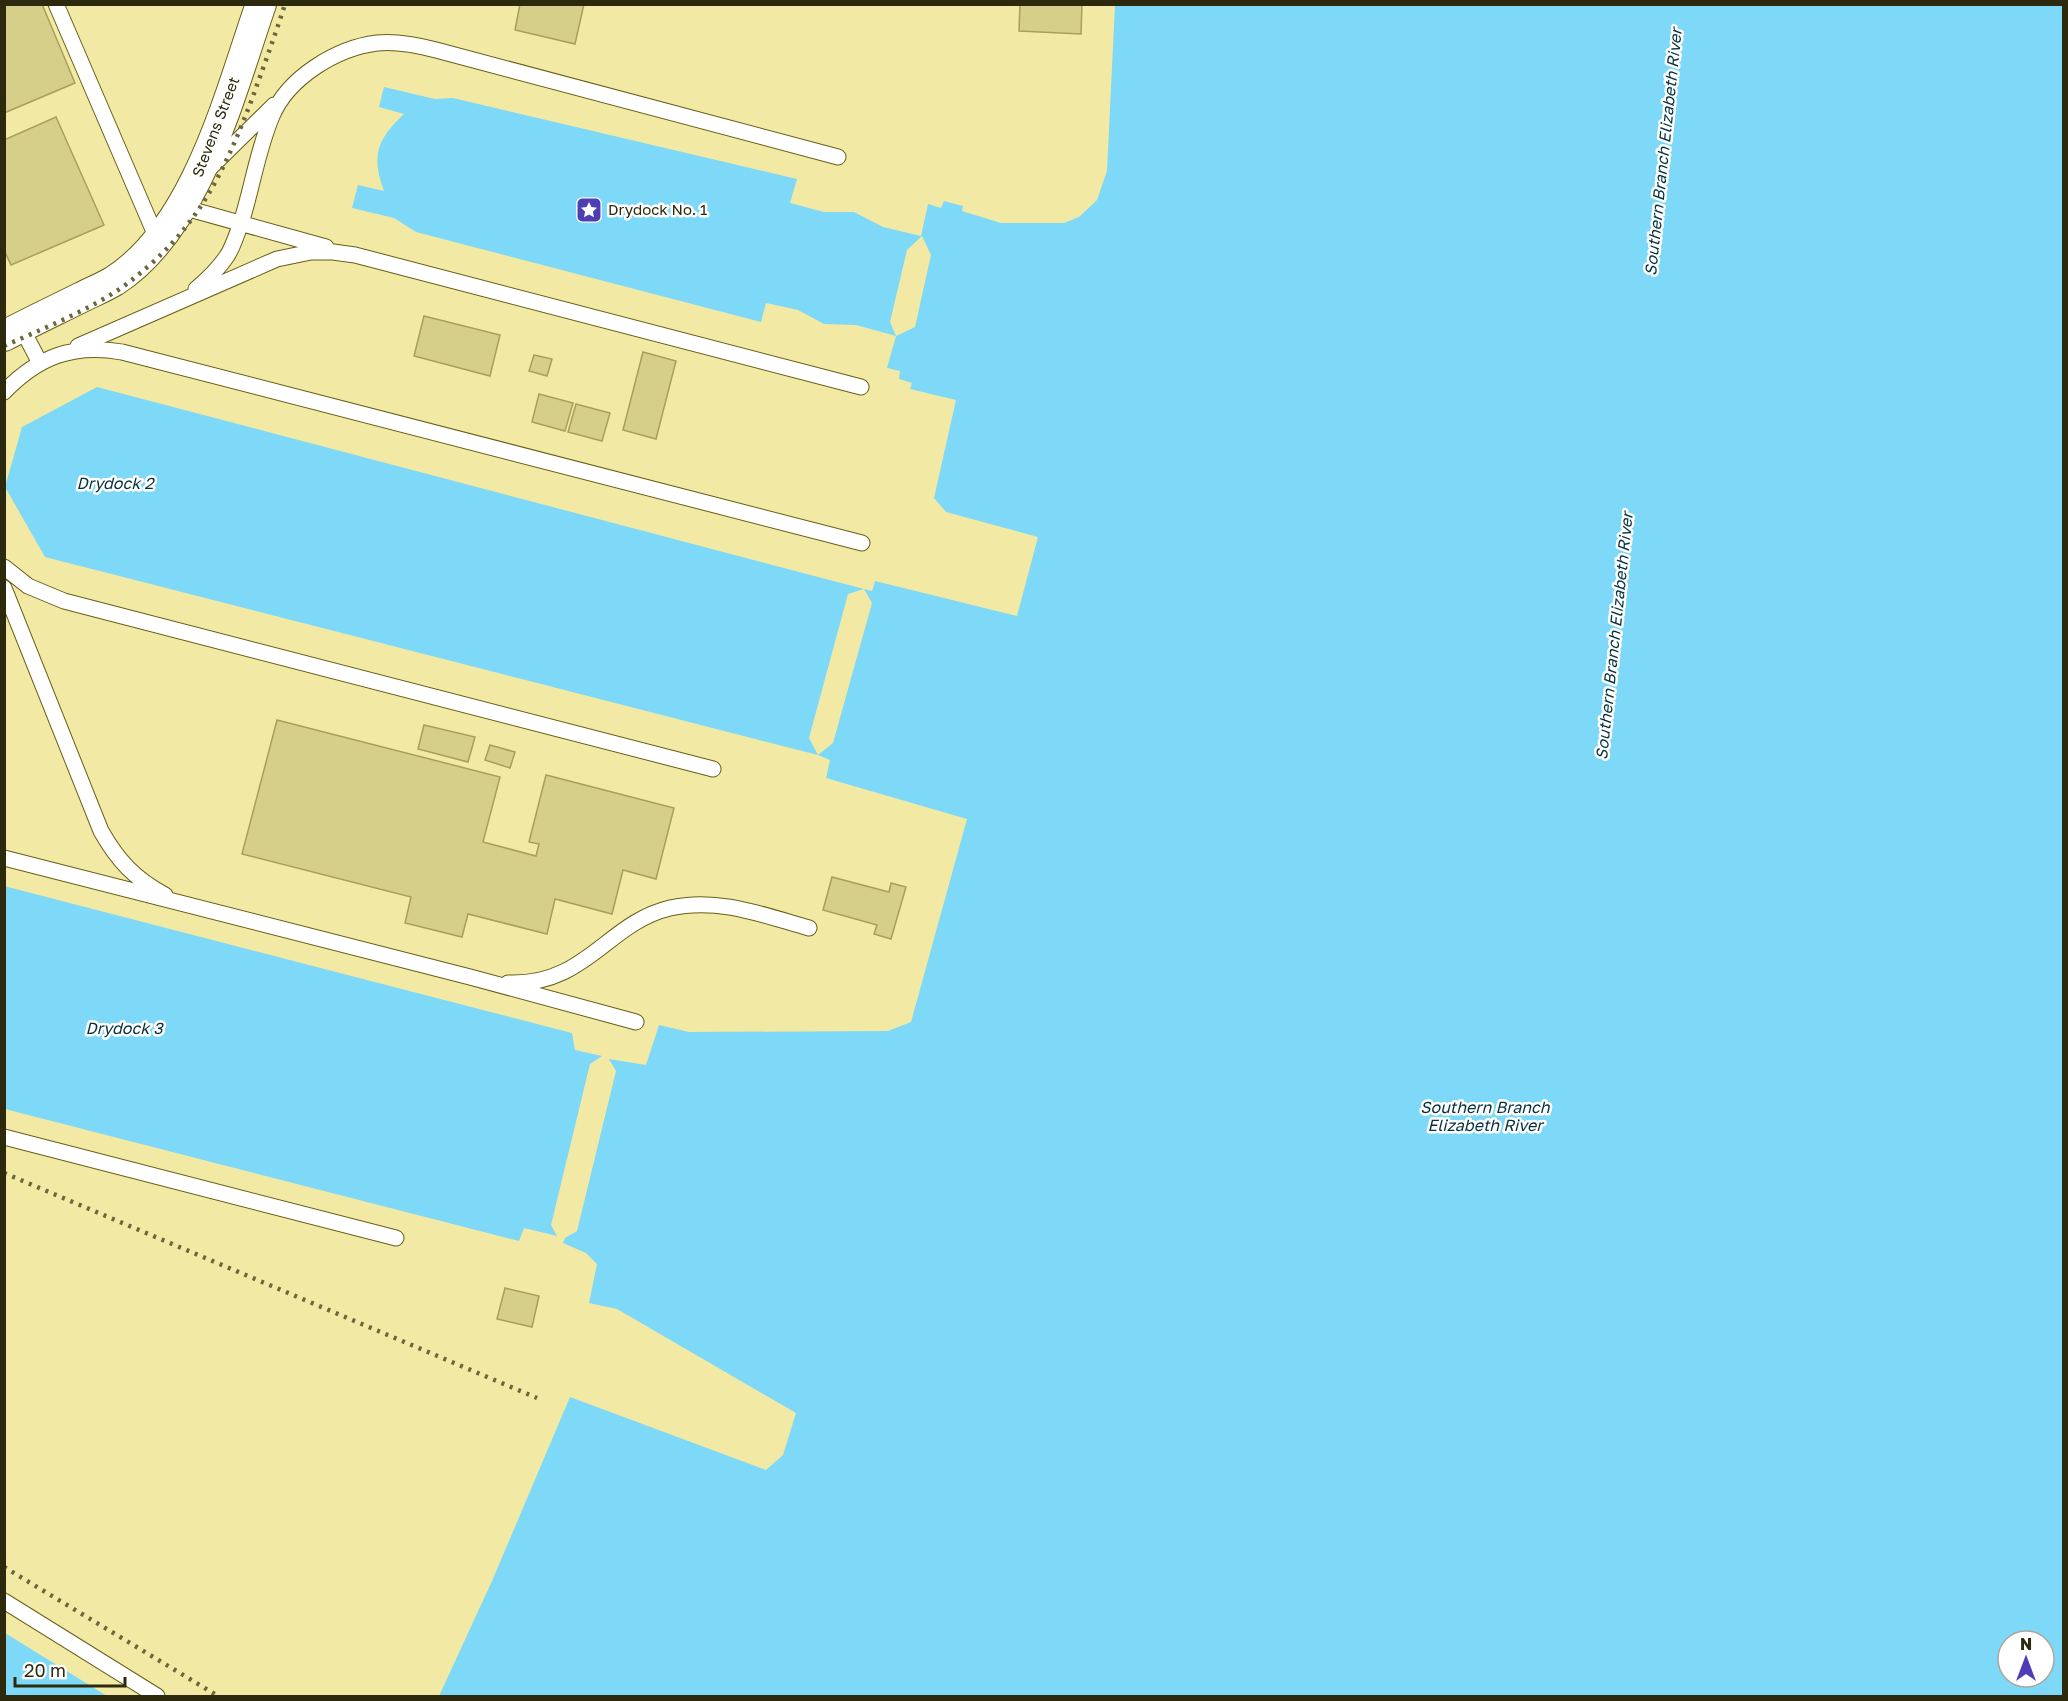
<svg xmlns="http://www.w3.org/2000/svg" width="2068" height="1701" viewBox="0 0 2068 1701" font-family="'Golos Text',sans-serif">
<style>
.water{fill:#7ed8f8;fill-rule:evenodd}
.building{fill:#d6cf89;stroke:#a79f5b;stroke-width:1.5}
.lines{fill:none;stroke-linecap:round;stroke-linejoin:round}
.lane-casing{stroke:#675f17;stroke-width:17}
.street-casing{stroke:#675f17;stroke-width:32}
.lane{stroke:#fff;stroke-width:15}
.street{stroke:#fff;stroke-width:30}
.rail{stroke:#6b663c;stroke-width:4.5;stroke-dasharray:3 6;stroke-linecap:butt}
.labels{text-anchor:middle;stroke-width:5;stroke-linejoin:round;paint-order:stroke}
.street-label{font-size:15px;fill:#2c290c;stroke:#fff}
.poi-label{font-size:15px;fill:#2c290c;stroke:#fff;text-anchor:start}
.water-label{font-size:16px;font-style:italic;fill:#05313e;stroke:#fff}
</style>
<rect width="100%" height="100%" fill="#f2eaa4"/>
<path class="water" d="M1115 5H2063V1696H439L492 1581 570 1397 766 1470 783 1455 796 1413 617 1309 589 1303 597 1264 586 1253 563 1243 565 1238 577 1231 616 1071 609 1059 646 1065 659 1025 689 1032 888 1031 911 1022 967 819 826 778 830 760 818 755 45 557 5 487 22 427 97 387 864 589 872 591 875 581 1017 616 1038 537 946 512 934 498 956 400 910 389 912 383 899 379 900 371 887 368 896 336 856 325 824 324 798 310 766 303 761 322 416 232 394 218 352 208 358 185 384 191C371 156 377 139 404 114L379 107 384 87 435 99 453 98 797 179 790 203 824 212H854L883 227 921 236 928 204 941 208 944 201 963 206 962 211 1001 223H1064L1079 217 1097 200 1107 171ZM922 236 931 255 915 327 896 336 890 322 907 250ZM864 589 872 603 833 743 818 755 809 738 848 594ZM2008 1641H2044V1677H2008Z
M4 886 572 1033 575 1050 602 1056 590 1064 551 1225 557 1236 524 1228 519 1241 5 1109Z
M4 1633H5L107 1696H5Z"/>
<path class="building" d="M4 4H42L75 83 4 113Z
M520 4H584L575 44 515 30Z
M1020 4H1082L1081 34 1019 31Z
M56 117 104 225 11 265 4 250V140Z
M424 316 500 335 490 376 414 356Z
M643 352 676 361 656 439 623 430Z
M534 355 552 359 547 376 529 371Z
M539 394 573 403 565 431 532 422Z
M576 404 610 413 602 441 568 432Z
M277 720 500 777 483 842 536 856 539 844 529 842 546 775 674 808 656 879 623 870 612 914 555 899 547 934 468 914 462 937 405 923 411 897 242 854Z
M424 725 475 737 468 762 418 749Z
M490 745 515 752 510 768 485 760Z
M832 877 889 892 891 883 906 887 891 939 874 934 877 925 823 910Z
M505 1288 539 1296 532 1327 497 1319Z"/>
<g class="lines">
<g class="lane-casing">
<path id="lane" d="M56 4 158 241
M208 170 274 105
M182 207 326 247
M196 289C208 279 219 268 227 256 233 247 236 236 240 226 252 190 257 151 272 116 288 78 336 48 377 43 397 41 417 45 436 50L838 157
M21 327 40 363
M78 346 277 259 311 252H333L355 255 861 387
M4 392C38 357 73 343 122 352L862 543
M4 567 28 586 64 601 713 769
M4 588 101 831C118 861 135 879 165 895
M4 858 470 977 636 1022
M508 983C586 986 607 923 670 908 718 897 763 915 809 928
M4 1137 396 1238
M4 1601 157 1696"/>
</g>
<g class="street-casing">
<path id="street" d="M4 336C30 322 56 310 82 297 92 292 104 287 114 281 197 228 230 93 261 4"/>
</g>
<use href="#lane" class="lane"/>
<use href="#street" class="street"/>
<path class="rail" d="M4 346C42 329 80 314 115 292 128 284 139 274 151 264 204 216 227 164 252 99 263 68 275 36 285 4
M4 1173 537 1398
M4 1567 218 1696"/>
</g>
<defs>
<g id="sight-square" transform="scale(1.35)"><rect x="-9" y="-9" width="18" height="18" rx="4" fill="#4e3eb5" stroke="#fff"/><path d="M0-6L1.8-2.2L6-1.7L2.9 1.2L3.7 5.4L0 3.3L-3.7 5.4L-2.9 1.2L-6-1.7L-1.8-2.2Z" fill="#fff"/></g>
</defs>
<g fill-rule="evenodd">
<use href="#sight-square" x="589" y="210"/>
</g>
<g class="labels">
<g class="street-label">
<text transform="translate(216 127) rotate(-69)" y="5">Stevens Street</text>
</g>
<g class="poi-label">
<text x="608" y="215">Drydock No. 1</text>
</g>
<g class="water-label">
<text transform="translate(1663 152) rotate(-84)" y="6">Southern Branch Elizabeth River</text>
<text x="115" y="489">Drydock 2</text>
<text transform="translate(1614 636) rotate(-84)" y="6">Southern Branch Elizabeth River</text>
<text x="124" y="1034">Drydock 3</text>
<text x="1485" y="1113">Southern Branch<tspan x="1485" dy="18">Elizabeth River</tspan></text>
</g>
</g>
<rect width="2068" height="1701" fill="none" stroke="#2c290c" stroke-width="12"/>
<g transform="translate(2026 1659)"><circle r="28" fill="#ffffff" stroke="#aba99e" stroke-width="1.5"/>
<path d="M0-4.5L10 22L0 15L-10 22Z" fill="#4e3eb5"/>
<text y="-9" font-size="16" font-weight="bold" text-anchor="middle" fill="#2c290c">N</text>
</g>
<path d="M15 1677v9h110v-9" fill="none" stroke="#2c290c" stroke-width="3"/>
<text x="24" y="1677" font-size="18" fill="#2c290c" stroke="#ffffff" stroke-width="4.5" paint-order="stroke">20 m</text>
</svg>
